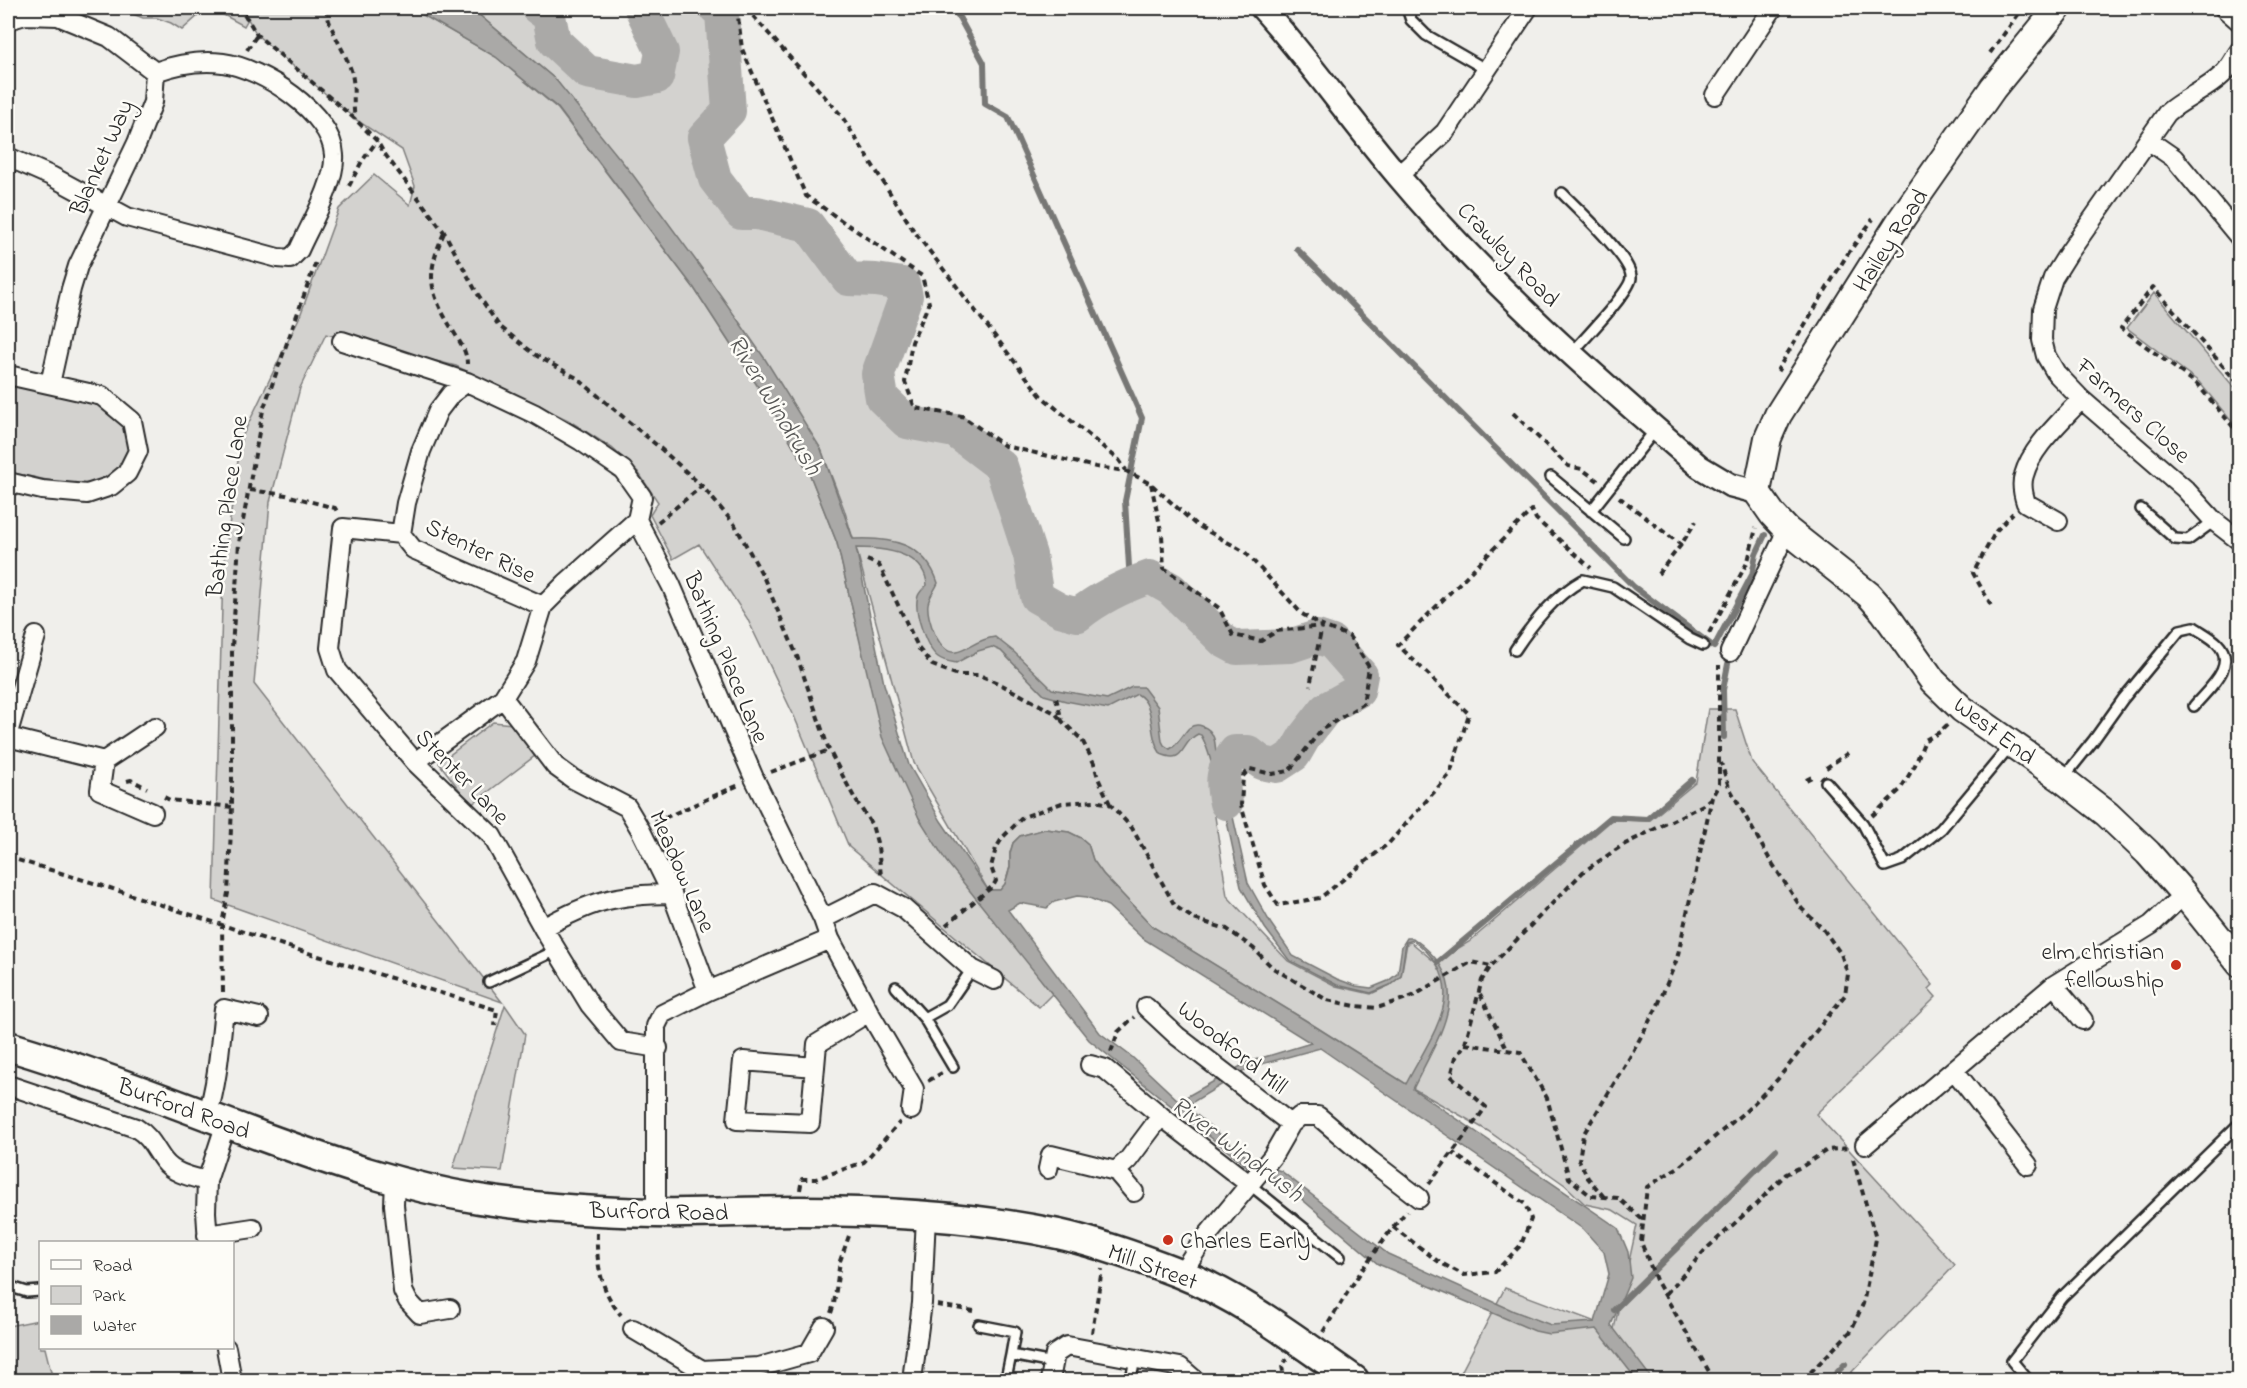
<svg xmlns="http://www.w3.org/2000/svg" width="2247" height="1388" viewBox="0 0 2247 1388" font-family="'Indie Flower',sans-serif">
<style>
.green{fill:#d3d2cf;stroke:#7f7e7d;stroke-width:1.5}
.water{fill:#aaa9a7;stroke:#777775;stroke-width:1.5;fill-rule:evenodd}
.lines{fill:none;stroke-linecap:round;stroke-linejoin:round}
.stream{stroke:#777775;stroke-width:6}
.river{stroke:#aaa9a7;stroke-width:34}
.service-casing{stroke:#2b2b2b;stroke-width:14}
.minor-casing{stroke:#2b2b2b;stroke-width:22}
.tertiary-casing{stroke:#2b2b2b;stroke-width:27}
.secondary-casing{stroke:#2b2b2b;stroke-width:30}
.primary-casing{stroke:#2b2b2b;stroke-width:33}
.path{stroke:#2b2b2b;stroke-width:4;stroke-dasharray:6 4.5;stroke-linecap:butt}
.service{stroke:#fdfcf7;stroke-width:9}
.minor{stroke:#fdfcf7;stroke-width:18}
.tertiary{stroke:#fdfcf7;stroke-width:22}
.secondary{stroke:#fdfcf7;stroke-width:26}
.primary{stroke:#fdfcf7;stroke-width:28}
.poi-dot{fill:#c8321e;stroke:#fdfcf7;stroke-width:2}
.labels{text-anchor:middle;stroke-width:5;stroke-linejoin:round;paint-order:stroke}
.street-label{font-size:24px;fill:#2b2b2b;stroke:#fdfcf7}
.poi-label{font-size:24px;fill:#2b2b2b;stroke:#fdfcf7;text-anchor:end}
.water-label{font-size:26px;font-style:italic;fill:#575756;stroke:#fdfcf7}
</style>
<rect width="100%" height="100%" fill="#f0efeb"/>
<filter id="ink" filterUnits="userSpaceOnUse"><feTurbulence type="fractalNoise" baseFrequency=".0167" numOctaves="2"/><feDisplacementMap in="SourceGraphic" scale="12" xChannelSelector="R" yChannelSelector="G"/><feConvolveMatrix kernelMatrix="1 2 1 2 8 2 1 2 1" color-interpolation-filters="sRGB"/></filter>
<g filter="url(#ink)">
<path class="green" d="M82 8H201L200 14 182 30 171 23 157 18H143L123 10 102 11Z
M211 8H411L496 57 558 109 694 288 768 402 810 475 837 543 858 633 919 818 1052 994 1039 1007 849 847 794 716 747 618 699 544 673 559 650 515 658 502 638 472 612 448 568 420 456 366 326 334 300 388 270 502 254 684 502 1002 214 900 223 570 241 439 300 316 339 209 374 175 410 205 415 186 402 150 355 119 257 35 248 19 244 26Z
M471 8C496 8 519 6 540 20L542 41 581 79 634 90 662 85 672 56 650 8H705L713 16 721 107 696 137 704 182 736 222 804 235 841 286 896 293 870 376 874 401 900 430 951 441 993 470 1028 603 1082 626 1150 588 1167 597 1215 646 1232 658H1295L1326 649 1350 677 1348 686 1317 706 1287 749 1274 757 1248 744H1232L1223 757 1211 790 1227 896 1288 961 1336 986 1371 994 1390 985 1401 976 1407 943 1411 942 1435 962 1469 942 1612 820 1649 821 1696 782 1708 709H1735L1752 762 1933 985 1929 989 1936 997 1816 1114 1955 1265 1844 1380H1457L1505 1288 1614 1329 1637 1225 1613 1210 1585 1204 1565 1185 1488 1131 1414 1089 1305 1020 1153 927 1103 874 1093 860 1088 844 1081 838 1069 832 1045 829 1020 836 1013 843 1010 853V867L1005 884 1000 890H988L914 763 858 555 844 509 821 449 556 80Z
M2154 293 2239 393V427L2237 428 2199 382 2127 328Z
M8 384 99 403 118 416 126 431 128 445 127 457 120 469 100 483 76 486 8 472Z
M493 722 512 724 536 755 471 805 439 763Z
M505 1005 525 1034 502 1171 453 1168Z
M39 1320 40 1348H45L53 1380H8V1326Z"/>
<path class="water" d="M411 8H471L556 80 633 175 705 273 765 359 821 449 853 539C891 537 925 543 938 583 935 590 929 597 928 604 926 617 939 655 956 652 968 650 977 639 995 637L1014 652 1052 689 1107 699 1132 687H1143L1158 707 1162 741 1164 745 1170 749C1179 744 1182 735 1189 728 1193 725 1197 724 1202 726 1220 732 1214 754 1217 768L1222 769 1226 756 1233 759 1226 786 1248 883 1271 924 1293 956 1337 979 1356 986 1371 988 1388 981 1398 973 1402 946 1407 938H1413C1479 984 1440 1032 1413 1089L1618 1228 1628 1252 1631 1278 1611 1325 1653 1380H1637L1597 1329 1549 1334 1535 1331 1378 1264 1278 1179 1249 1168 1089 1040 946 861 919 818 882 737 837 543 810 475 768 402 694 288 558 108 496 57ZM856 548C882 548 925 551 927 585 924 588 920 591 918 596 913 610 926 648 938 657 943 661 950 662 956 663L978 651 992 647 1001 651 1044 695 1066 701 1108 709 1137 694C1157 705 1147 735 1161 754 1186 765 1180 742 1198 734L1201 735C1210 750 1211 768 1219 784L1241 887 1265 928 1289 960 1337 985 1371 993 1390 985 1401 976 1406 942 1413 940C1475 985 1432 1033 1406 1084L1305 1020 1153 927 1103 874 1093 860 1088 844 1081 838 1069 832 1045 829 1020 836 1013 843 1010 853V867L1005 884 1000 890H988L941 821 909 765 884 684ZM1077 896 1087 897 1108 906 1142 938 1311 1043 1248 1062 1179 1101 1132 1057 1100 1033 1008 910 1020 903 1047 908 1054 902ZM1320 1048 1583 1229 1604 1252 1609 1274 1595 1322 1551 1325 1514 1311 1388 1254 1281 1171 1253 1162 1186 1106 1251 1067Z"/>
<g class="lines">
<path class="stream" d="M954 8 984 63 985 104 1008 117 1142 418 1125 501 1130 583
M1297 249 1634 587 1714 647 1752 575 1756 554 1765 535
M1724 737 1723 690 1728 664
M1438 962 1611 817 1647 819 1692 780
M1614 1310 1776 1150
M1830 1380 1845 1364"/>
<path class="river" d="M538 8 549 16 554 41 587 72 637 81 657 77 662 52 641 8
M716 8 722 13 729 111 704 138 715 179 741 213H757L808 225 848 279 876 280 903 284 906 296 878 374 882 398 907 422 955 431 1001 466 1030 555 1037 597 1060 610 1078 615C1099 598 1124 586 1150 577L1171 589 1224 641 1237 648 1290 646 1317 637 1332 642 1361 675 1358 691 1326 709 1305 736 1294 755 1277 766 1262 763 1248 752H1235C1222 771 1221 781 1226 803"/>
<g class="service-casing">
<path id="service" d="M1407 8 1411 20 1426 35 1487 70
M1562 193C1577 208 1633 260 1631 278 1630 292 1582 341 1571 354
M1551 477 1624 538
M2141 509 2175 539 2188 540 2214 521
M1591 511 1656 429
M1515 650C1533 623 1554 596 1583 580L1613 587 1690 639 1703 645
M2064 777 2093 741 2123 699 2180 630 2194 627C2201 632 2211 637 2217 643 2239 665 2208 689 2194 706
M1826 782 1863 824 1885 866 1902 860 1941 829 2010 746
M489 982 557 950
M896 987 924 1018 953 1067
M924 1018 947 1005 972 969
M1249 1184 1340 1257
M8 1286 27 1292 40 1291
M979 1325 1015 1332 1011 1355 1053 1363
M1007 1374 1011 1355
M1131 1380 1135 1358
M2028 1380 2012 1361 2062 1297 2240 1123"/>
</g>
<g class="minor-casing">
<path id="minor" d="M2224 8 2240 22
M8 20 25 15 58 16 109 37 155 72 153 102 137 143 78 266 71 289 50 384
M2240 50C2234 58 2230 68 2223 74 2207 90 2184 98 2167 113L2068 254 2053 278 2043 309 2042 340 2046 356 2056 373 2081 399 2185 489 2214 521 2240 541
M1715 95 1773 8
M2148 140 2174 158 2240 238
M8 157 51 176 127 217 278 258 290 259 299 250C310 225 336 182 334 155 332 113 262 68 223 63 200 60 177 64 155 72
M1398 176 1445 132 1528 8
M342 341 467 382 535 414 581 441 623 470 642 497 637 520 671 585 754 778 823 919 830 939 708 991
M8 375 102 396 132 421 138 451 127 473 111 486 87 494 42 490 8 482
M637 520 565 584 543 606 526 661 503 698 555 766 573 779 627 807 640 829 672 894 708 991 662 1014 656 1026V1213
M2058 521 2026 503C2023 494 2021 484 2024 475 2032 446 2062 421 2081 399
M401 534 343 528 330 648 337 670 415 762 492 836 543 928 590 1005 621 1042 658 1048
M401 534 406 503 421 451 438 411 451 394 467 382
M401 534 413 549 543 606
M1730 652 1787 530
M8 733 36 636
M8 737 104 761 155 727
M104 761 100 790 153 813
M415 762 503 698
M823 919 875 893 903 908 972 969 994 980
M543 928C591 901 616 894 672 894
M830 939 869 1012 914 1089 911 1110
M2054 985 2083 1020
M1146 1007 1177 1036 1291 1124
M1090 1065 1105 1069 1161 1116 1249 1184
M815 1067 743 1061 737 1120 810 1123 817 1044 869 1012
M1954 1070 2028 1165
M8 1085 136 1128C151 1137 154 1148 164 1161 174 1174 192 1177 207 1181
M207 1116C218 1081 220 1045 224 1009L259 1017
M1865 1145 2054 985 2151 925 2184 894
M1048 1169 1051 1155 1116 1171 1128 1160 1161 1116
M1116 1171 1134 1192
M395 1181 394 1205 403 1291 408 1301 420 1314 450 1309
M207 1235 253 1228
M208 1242 206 1212 207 1181 226 1123
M1181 1274 1201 1243 1272 1157 1291 1124 1300 1116H1318L1371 1161 1419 1198
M633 1329 702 1370 759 1367 809 1353 824 1327
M226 1348 232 1380
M912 1380 922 1303 926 1216
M1050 1380 1055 1354 1067 1346 1180 1367 1195 1380"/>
</g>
<g class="tertiary-casing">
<path id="tertiary" d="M1262 8C1311 62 1352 122 1399 177 1489 284 1594 376 1700 467L1730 485 1757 492"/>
</g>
<g class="secondary-casing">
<path id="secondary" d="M2058 8 1993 88 1902 218 1778 415 1768 438 1757 492 1773 515 1787 530 1869 595 1884 612 1933 681 1962 709 2062 779 2107 814 2148 853 2184 894 2240 964"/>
</g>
<g class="primary-casing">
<path id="primary" d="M8 1046C92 1071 178 1105 261 1136 332 1162 404 1187 479 1199 537 1208 596 1212 655 1213 703 1214 750 1211 797 1211 884 1211 973 1216 1058 1234 1099 1243 1140 1258 1179 1273 1243 1298 1299 1342 1354 1380"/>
</g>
<path class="path" d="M236 8 247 18 257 35 355 119 377 141 384 153 444 232 477 293 499 326 537 356 577 378 660 448 702 486 735 525 763 576 797 656 829 750 855 799 872 825 878 846 881 876
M326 8C329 30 344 49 351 70 356 87 352 102 355 119
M737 8 742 49 806 196 922 276 929 303 912 342 905 382 915 408 962 416 1005 446 1096 467 1126 471 1151 484 1195 524 1245 552 1302 614 1322 626 1310 686
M746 8 841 115 914 231 1041 396 1119 460 1126 470
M247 50 257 35
M1990 53 2023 8
M349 186 362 161 377 141
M444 233C424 277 430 294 455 334 461 344 467 352 467 364
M1781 371 1778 369 1847 255 1873 219
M2238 383 2153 287 2121 328 2197 384 2240 435
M1513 413 1568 466 1582 469 1598 481
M1151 484 1162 535 1164 568 1219 608 1233 635 1261 641 1277 631 1322 626 1349 636 1369 667 1363 704 1321 730 1289 771 1272 774 1250 769 1243 776 1241 805 1265 885 1278 905 1320 898 1389 843 1450 774 1469 714 1398 645 1532 510 1536 519 1591 568
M250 490 286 495 335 508 338 513
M1619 497 1681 545
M658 522 702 486
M867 560 879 565 919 649 932 665 958 675H979L998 683 1055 713 1062 721
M1658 574 1681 545 1696 521
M1991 605 1973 573 1996 531 2013 513
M1709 633 1748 561 1756 528
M1056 698 1062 721 1082 740 1094 763 1098 778 1110 804
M1826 768 1848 753
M771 772 829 750
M1806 780 1814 776
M127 781 131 780 147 788
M164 797 170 800 232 807
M1872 816 1900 790 1915 765 1925 740 1940 732 1947 725
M655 822 739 785
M8 857 110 888 295 949 497 1010 495 1026
M946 925 993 886 996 881 991 867 996 848 1003 837 1023 817 1062 803 1094 801 1110 804 1132 828 1175 906 1194 919 1227 929 1253 948 1273 968 1327 1000 1355 1006 1377 1008 1413 996 1471 962 1491 966
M223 992 222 924 228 893 232 807V648L239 543 263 410 317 259
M1480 994 1507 1049
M1465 1044 1520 1052 1547 1098 1569 1178 1591 1196 1618 1198 1643 1220
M1111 1052 1118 1032 1134 1017
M928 1081 942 1073
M1429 1184 1486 1107 1451 1076 1456 1057 1465 1044 1482 980 1491 966 1583 872 1623 845 1703 805 1712 797 1719 784V665
M800 1190 802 1179H816L864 1162 900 1122
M1604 1197 1588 1178 1579 1160 1583 1135 1630 1057 1658 1005 1677 959 1712 797
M1393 1227 1439 1262 1464 1275 1495 1272 1521 1245 1531 1219 1525 1204 1453 1153
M597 1233C596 1263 601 1292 621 1315
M1666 1294 1706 1249 1754 1206 1786 1174 1803 1166 1827 1150 1849 1148
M937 1305 974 1311
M831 1313 834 1304 840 1261 850 1233
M1323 1332C1349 1290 1374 1248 1407 1211
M1092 1333 1102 1269
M1279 1380 1284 1376 1282 1366 1287 1359
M1714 1380 1656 1280 1641 1242 1647 1187 1680 1166 1747 1110 1777 1080 1845 995 1848 974 1841 954 1823 929 1802 909 1770 860 1729 787 1721 763
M1803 1380 1851 1331 1863 1304 1876 1239 1853 1159"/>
<use href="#service" class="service"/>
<use href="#minor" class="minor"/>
<use href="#tertiary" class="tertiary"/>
<use href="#secondary" class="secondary"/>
<use href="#primary" class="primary"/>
</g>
</g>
<g class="poi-dot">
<circle cx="2176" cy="965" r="6"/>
<circle cx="1168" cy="1240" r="6"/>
</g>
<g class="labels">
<g class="street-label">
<text transform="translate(101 157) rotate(-66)" y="8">Blanket Way</text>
<text transform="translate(1890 240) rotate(-57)" y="8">Hailey Road</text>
<text transform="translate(1509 254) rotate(46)" y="8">Crawley Road</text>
<text transform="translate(2134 410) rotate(42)" y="8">Farmers Close</text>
<text transform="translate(226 506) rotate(-82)" y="8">Bathing Place Lane</text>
<text transform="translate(481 550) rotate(26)" y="8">Stenter Rise</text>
<text transform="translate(727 657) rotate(67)" y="8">Bathing Place Lane</text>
<text transform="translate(1995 730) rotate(37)" y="8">West End</text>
<text transform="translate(463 776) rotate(46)" y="8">Stenter Lane</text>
<text transform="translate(683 871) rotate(66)" y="8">Meadow Lane</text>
<text transform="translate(1233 1047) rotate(39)" y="8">Woodford Mill</text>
<text transform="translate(184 1108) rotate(20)" y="8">Burford Road</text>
<text transform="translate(659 1211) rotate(1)" y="8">Burford Road</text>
<text transform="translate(1153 1266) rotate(20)" y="8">Mill Street</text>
</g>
<g class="poi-label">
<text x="2164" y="959">elm christian<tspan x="2164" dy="28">fellowship</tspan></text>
<text x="1180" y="1248" text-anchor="start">Charles Early</text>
</g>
<g class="water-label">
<text transform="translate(776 404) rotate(59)" y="9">River Windrush</text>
<text transform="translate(1238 1148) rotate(37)" y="9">River Windrush</text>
</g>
</g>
<rect width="2247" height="1388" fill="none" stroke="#fdfcf7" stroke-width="30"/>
<rect x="15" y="15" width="2217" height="1358" fill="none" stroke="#2b2b2b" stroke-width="2" filter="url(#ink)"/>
<rect x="39" y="1241" width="195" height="108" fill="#fdfcf7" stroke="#a9a8a5" stroke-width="1.5"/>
<rect x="51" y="1260" width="30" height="9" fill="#fdfcf7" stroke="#a9a8a5" stroke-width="1.5"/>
<text x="93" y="1271" font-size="18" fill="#2b2b2b">Road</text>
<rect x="51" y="1286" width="30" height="18" fill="#d3d2cf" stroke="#a9a8a5" stroke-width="1.5"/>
<text x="93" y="1301" font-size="18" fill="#2b2b2b">Park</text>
<rect x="51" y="1316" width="30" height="18" fill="#aaa9a7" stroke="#a9a8a5" stroke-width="1.5"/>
<text x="93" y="1331" font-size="18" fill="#2b2b2b">Water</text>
</svg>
